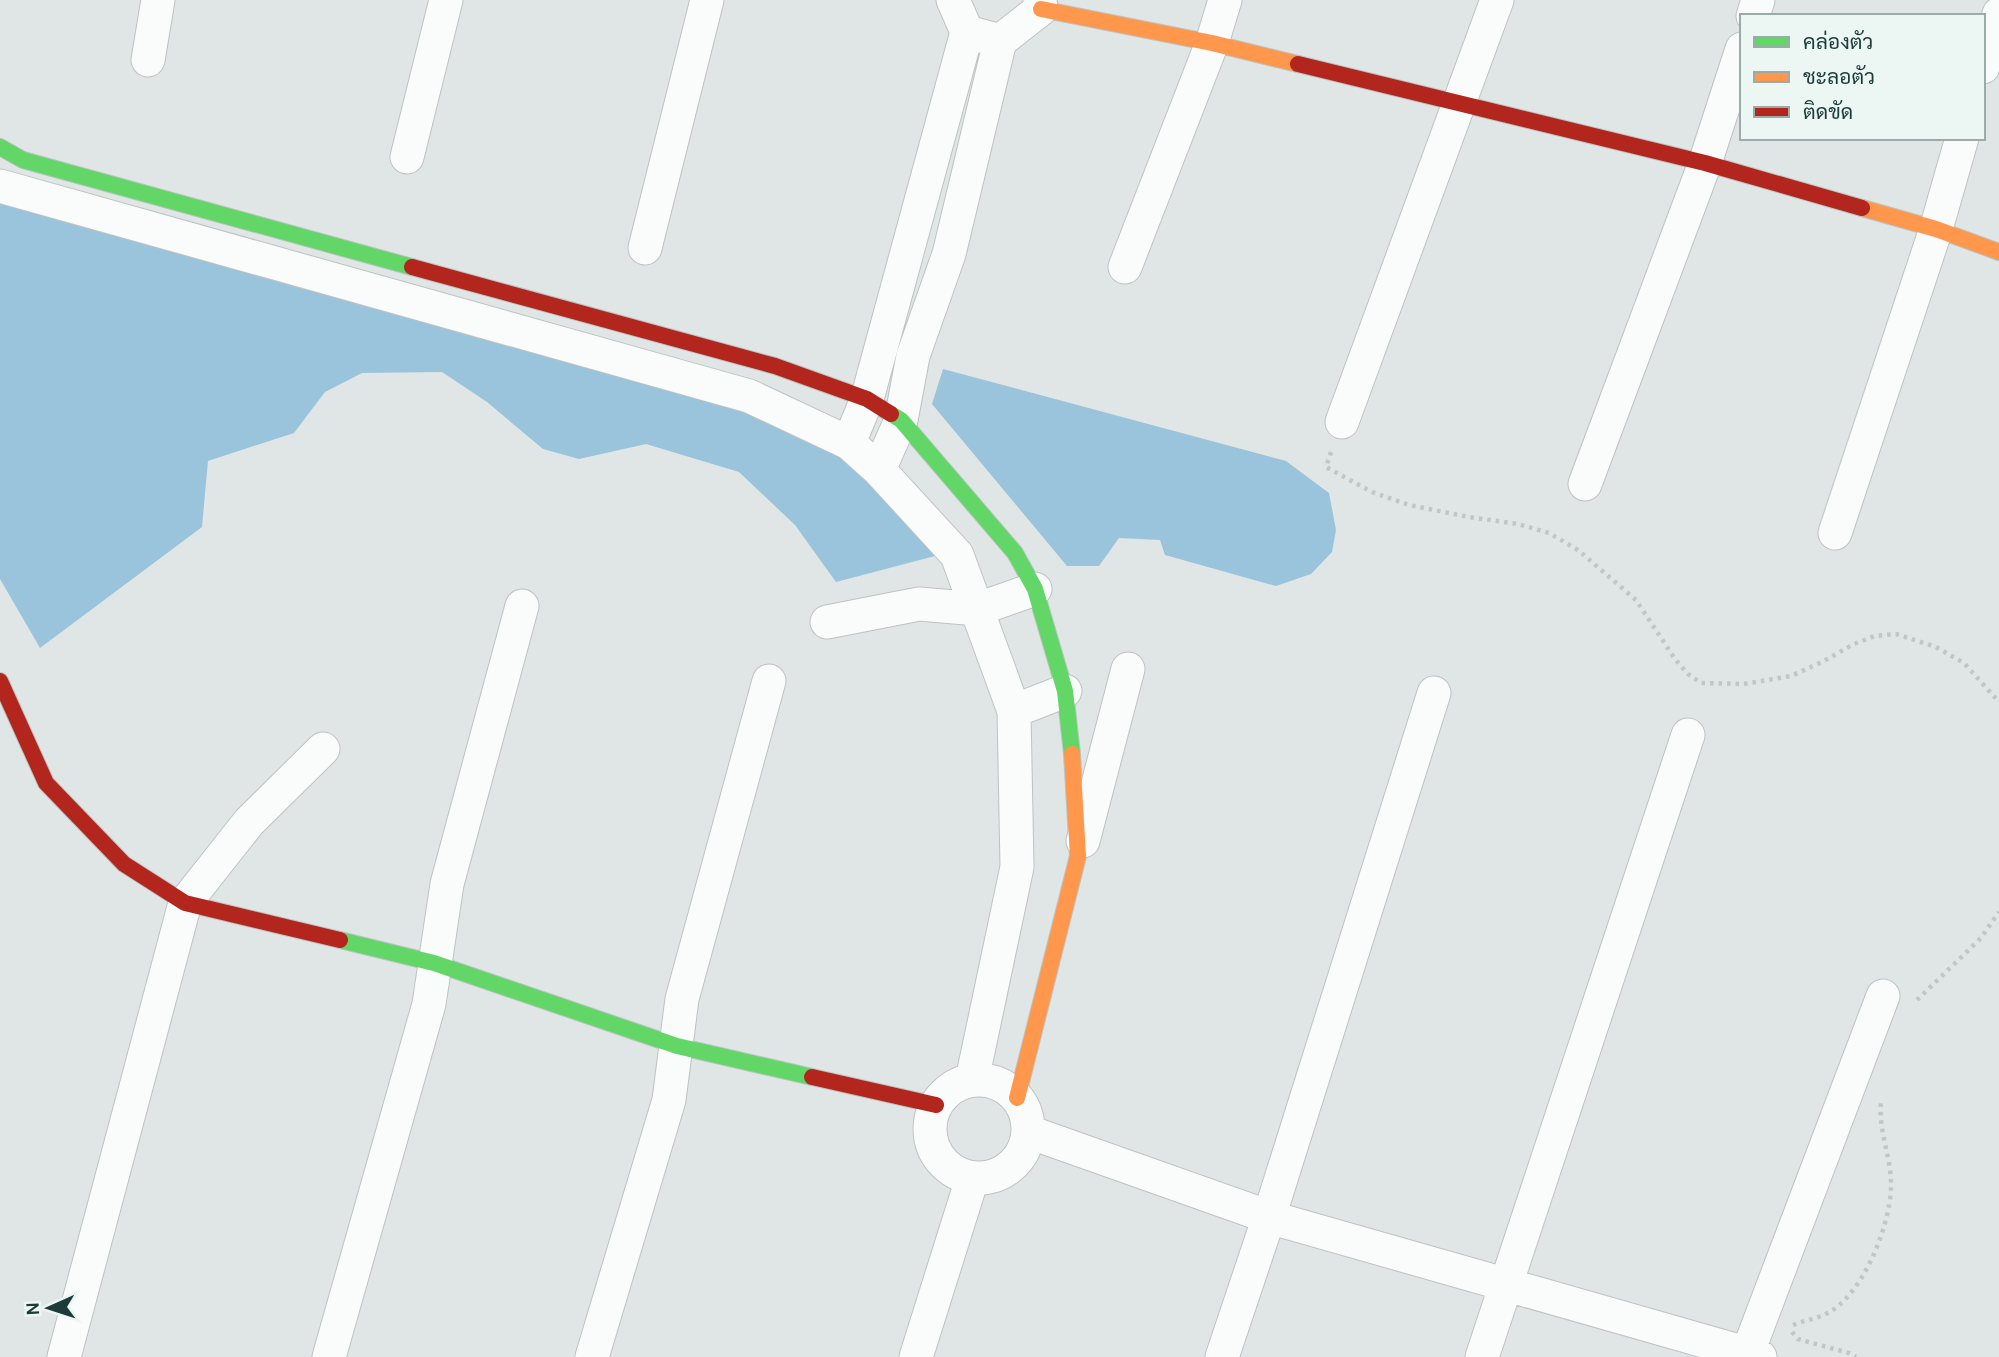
<svg xmlns="http://www.w3.org/2000/svg" width="1999" height="1357" viewBox="0 0 1999 1357" font-family="Karla,Sarabun,sans-serif">
<style>
.water{fill:#9ac4db}
.lines{fill:none;stroke-linecap:round;stroke-linejoin:round}
.street-casing{stroke:#bdc3c2;stroke-width:35}
.fast-casing{stroke:#bbc4c3;stroke-width:18}
.slow-casing{stroke:#bbc4c3;stroke-width:18}
.jam-casing{stroke:#bbc4c3;stroke-width:18}
.path{stroke:#bdc8c7;stroke-width:4.5;stroke-dasharray:3.5 5;stroke-linecap:butt}
.street{stroke:#fafbfb;stroke-width:33}
.fast{stroke:#63d668;stroke-width:16}
.slow{stroke:#ff974d;stroke-width:16}
.jam{stroke:#b3261e;stroke-width:16}
</style>
<rect width="100%" height="100%" fill="#e0e6e5"/>
<path class="water" d="M0 187 762 405 903 499 935 556 836 582 795 525 739 472 646 444 579 459 543 449 487 402 442 372 362 373 325 392 294 433 208 461 202 527 40 648 0 579Z
M943 369 1286 461 1329 493 1336 530 1332 552 1311 574 1276 586 1165 555 1160 540 1119 538 1099 566H1067L932 404Z"/>
<g class="lines">
<g class="street-casing">
<path id="street" d="M953 0 967 32 1000 41 1041 9 1040 0
M1753 16 1758 0
M148 60 158 0
M1983 67 1999 14
M407 157 446 0
M0 186 749 396 849 443 879 470 957 555 1014 711 1017 867 972 1080
M645 248 707 0
M1125 267 1212 43 1225 0
M1342 422 1497 0
M849 443 867 399 967 32
M879 470 901 420 913 356 949 254 1000 41
M1585 484 1705 163 1742 49
M1835 533 1936 229 1962 138
M827 622 919 604 978 609 1035 589
M1014 711 1065 691
M1083 841 1128 669
M930 1129a49 49 0 1 1 98 0a49 49 0 1 1-98 0Z
M1029 1132 1269 1217 1760 1357
M64 1357 185 903 249 822 323 749
M329 1357 429 1004 447 884 522 606
M592 1357 669 1100 682 999 769 681
M916 1357 972 1179
M1222 1357 1269 1217 1434 693
M1482 1357 1688 735
M1746 1357 1883 996"/>
</g>
<g class="fast-casing">
<path id="fast" d="M0 147 23 160 412 267
M891 414 901 420 1015 553 1035 589 1065 691 1072 754
M340 940 434 963 677 1046 812 1077"/>
</g>
<g class="slow-casing">
<path id="slow" d="M1041 9 1212 43 1298 64
M1862 208 1936 229 1999 252
M1017 1098 1078 856 1072 754"/>
</g>
<g class="jam-casing">
<path id="jam" d="M1298 64 1705 163 1862 208
M412 267 775 366 867 399 891 414
M0 681 46 783 124 864 185 903 340 940
M812 1077 936 1105"/>
</g>
<path class="path" d="M1331 452 1326 467 1372 492 1409 505 1469 517 1518 524 1549 533 1578 550 1636 600 1675 659 1688 674 1701 683 1744 684 1791 676 1822 662 1854 644 1875 636 1896 634 1936 647 1964 663 1999 702
M1917 1000 1981 938 1999 912
M1793 1325C1803 1321 1814 1319 1824 1315 1862 1298 1890 1227 1891 1187 1892 1159 1878 1131 1881 1102
M1792 1332 1798 1339 1849 1353 1856 1357"/>
<use href="#street" class="street"/>
<use href="#fast" class="fast"/>
<use href="#slow" class="slow"/>
<use href="#jam" class="jam"/>
</g>
<rect x="1740" y="14" width="245" height="126" fill="#ecf7f4" stroke="#99aca9" stroke-width="2"/>
<rect x="1754" y="37" width="35" height="10" fill="#63d668" stroke="#99aca9" stroke-width="2"/>
<text x="1803" y="49" font-size="21" fill="#1c3b39">คล่องตัว</text>
<rect x="1754" y="72" width="35" height="10" fill="#ff974d" stroke="#99aca9" stroke-width="2"/>
<text x="1803" y="84" font-size="21" fill="#1c3b39">ชะลอตัว</text>
<rect x="1754" y="107" width="35" height="10" fill="#b3261e" stroke="#99aca9" stroke-width="2"/>
<text x="1803" y="119" font-size="21" fill="#1c3b39">ติดขัด</text>
<g transform="translate(49 1308) rotate(267)" stroke="#ecf7f4" stroke-width="5" paint-order="stroke">
<path d="M0-5L12 26L0 18L-12 26Z" fill="#1c3b39"/>
<text y="-10" font-size="19" font-weight="bold" text-anchor="middle" fill="#1c3b39">N</text>
</g>
</svg>
